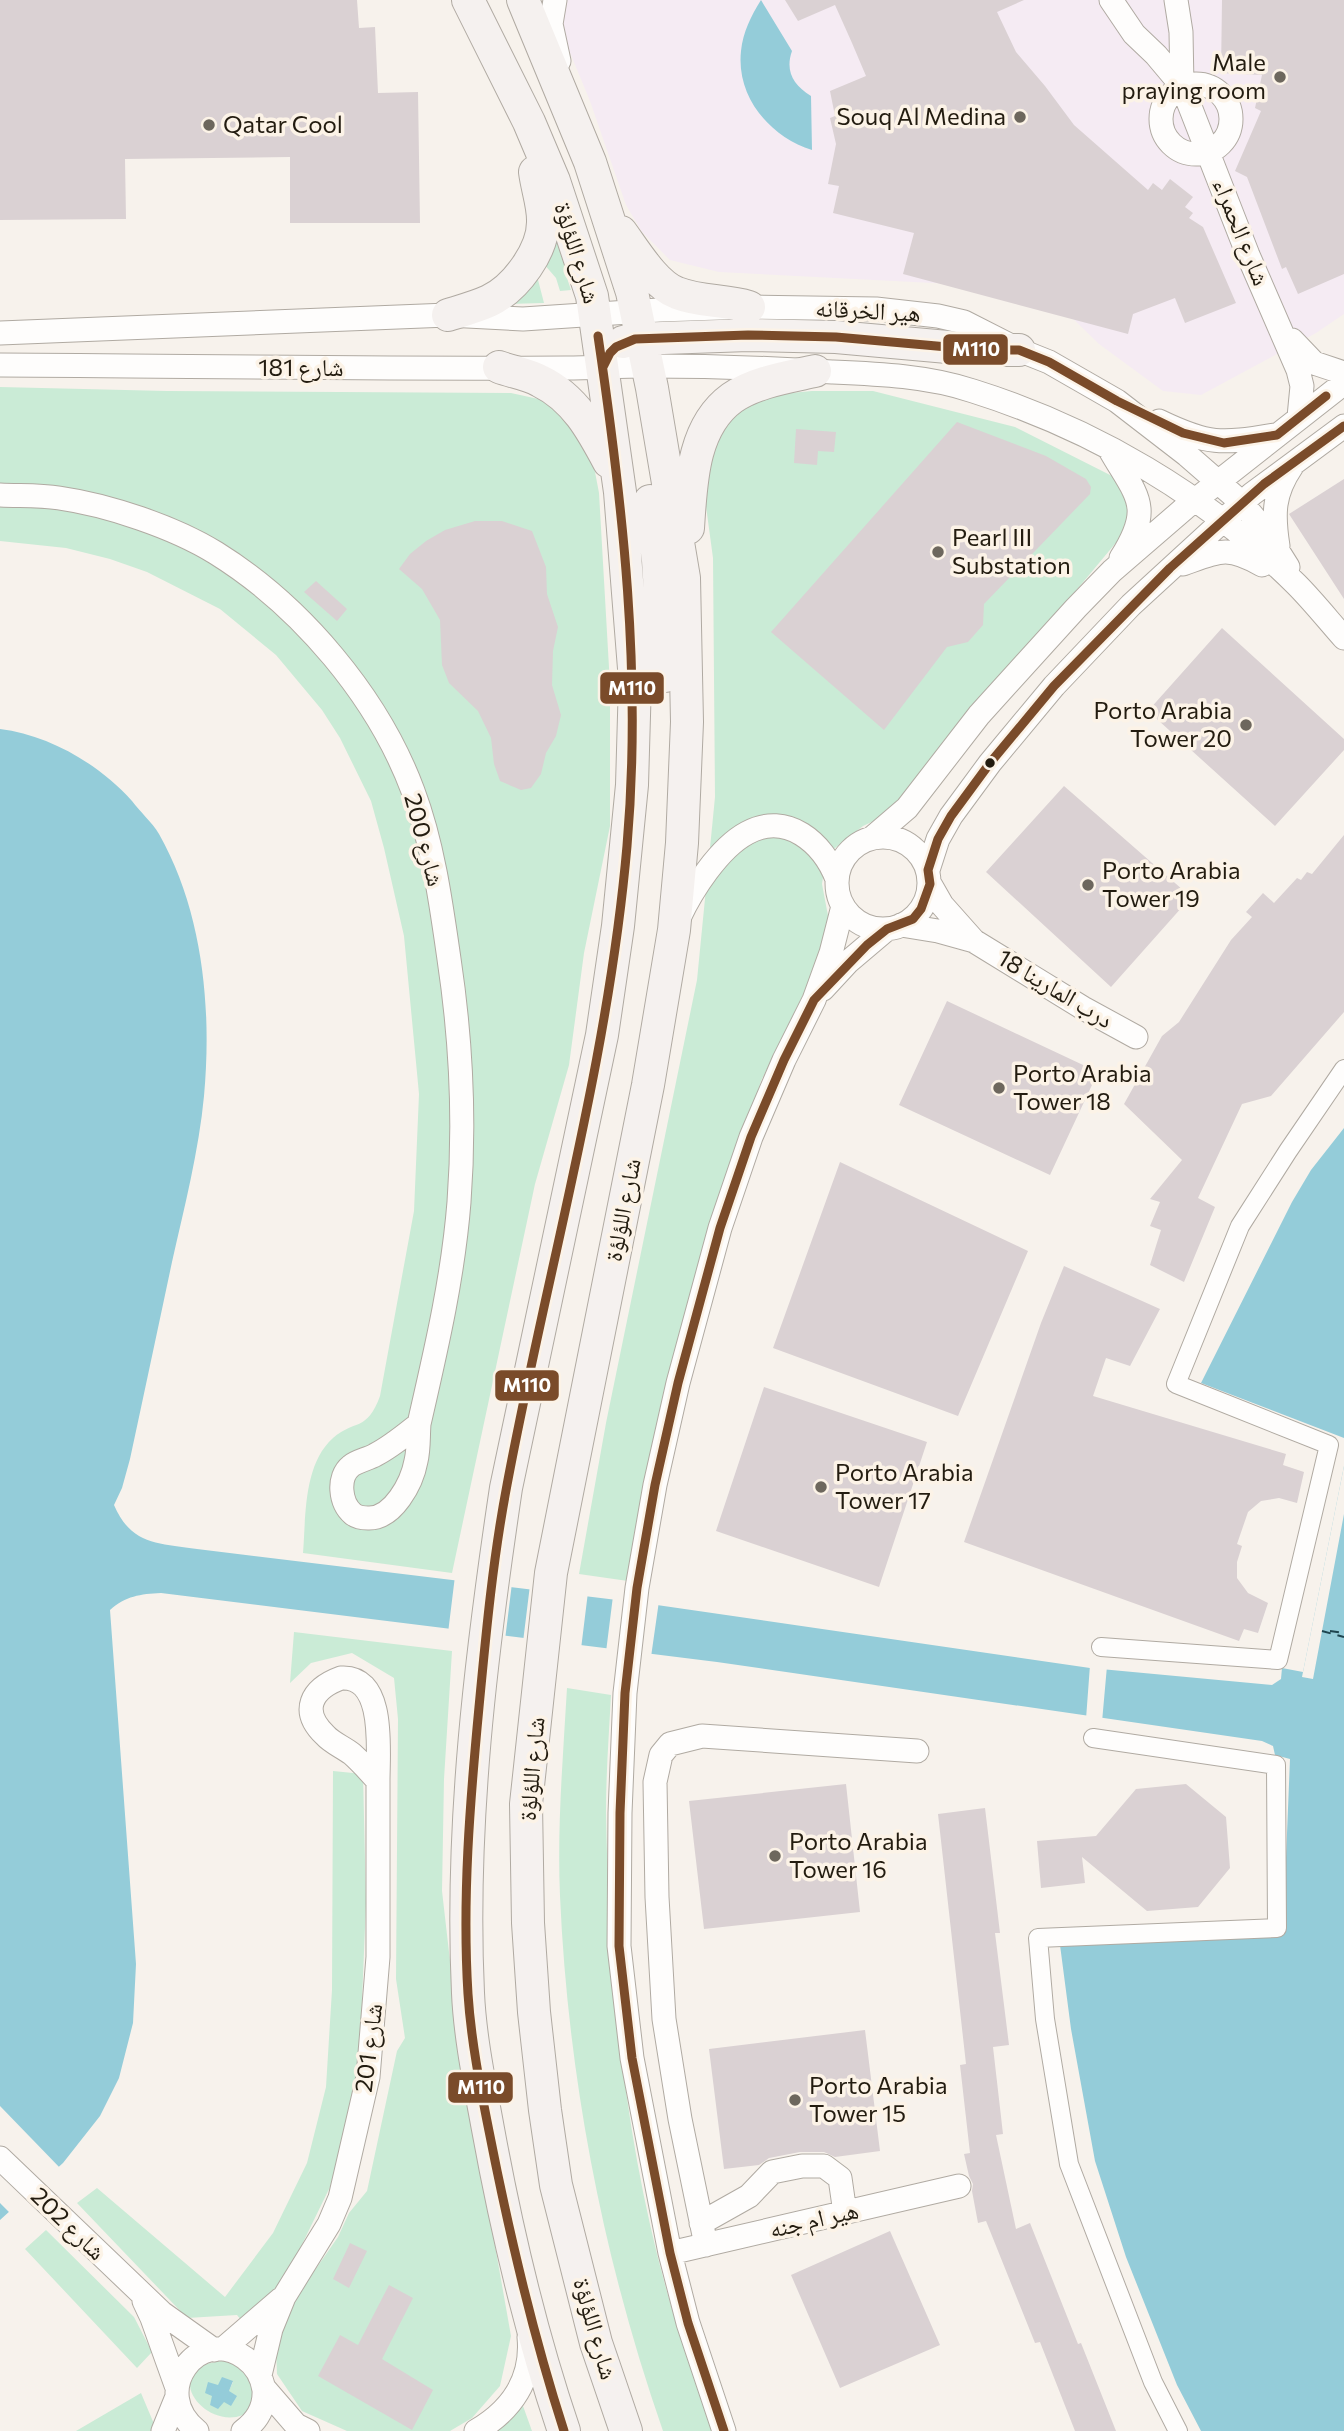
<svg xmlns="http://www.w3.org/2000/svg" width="1344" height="2431" viewBox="0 0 1344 2431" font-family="Commissioner,'Noto Naskh Arabic',sans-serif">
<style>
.commercial{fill:#f5ebf3}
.green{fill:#caebd6;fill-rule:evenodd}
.water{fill:#94ccd9}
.pier{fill:#f7f2ec}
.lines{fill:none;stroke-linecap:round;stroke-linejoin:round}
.ferry{stroke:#1f454f;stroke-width:2;stroke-dasharray:9 7;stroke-linecap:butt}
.building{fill:#dad1d3}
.pedestrian-casing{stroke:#b0aaa2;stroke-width:20}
.minor-casing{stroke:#b0aaa2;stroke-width:25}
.secondary-casing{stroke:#b0aaa2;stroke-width:34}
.pedestrian{stroke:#fefdfc;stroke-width:18}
.minor{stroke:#fefdfc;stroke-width:23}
.secondary{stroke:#f5f1ef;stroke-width:32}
.bus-1-casing{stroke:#fcf3e7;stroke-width:14}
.bus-1{stroke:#7a4b2a;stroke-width:9}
.poi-dot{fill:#6d675d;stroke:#fcf3e7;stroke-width:2.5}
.bus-dot{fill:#231c10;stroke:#fcf3e7;stroke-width:2.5}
.labels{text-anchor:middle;stroke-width:7;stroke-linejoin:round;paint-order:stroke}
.poi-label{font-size:24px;fill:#231c10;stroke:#fcf3e7;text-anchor:start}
.street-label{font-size:24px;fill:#231c10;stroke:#fcf3e7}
.line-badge{stroke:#fcf3e7;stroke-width:2.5}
.badge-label{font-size:19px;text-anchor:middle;font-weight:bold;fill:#fff}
</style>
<rect width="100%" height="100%" fill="#f7f2ec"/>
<path class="commercial" d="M552 0H1344V314L1316 333 1201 395 1163 391 1099 344 1060 306 972 285 719 272 670 260 642 232 626 205 590 101 552 9Z"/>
<path class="green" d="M554 227 574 276 567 278 571 290 560 291 556 278 543 263Z
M537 276 544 303 504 304Z
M0 387 167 391 511 393 543 400 566 416 591 456 595 472 599 493 610 685V826L584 953 569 1065 535 1184 452 1573 303 1553C306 1517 303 1465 333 1438 355 1419 367 1432 380 1396L414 1211 419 1094 404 936 384 848 371 801 340 738 322 710 276 655 220 609 147 572 110 559 66 548 0 541Z
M812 391H873L1015 427 1116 478 1133 507 1119 539 891 813 863 826 835 848 825 864 822 884 829 921 821 958 761 1081 670 1368 628 1581 579 1574 606 1423 697 980 715 797 713 558 705 499 707 448 726 415 758 396Z
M294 1632 452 1651 444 1779 442 1891 460 2048 511 2336 500 2386 472 2418 450 2431H347L302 2411 277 2374 276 2347 285 2313 338 2237 349 2213 367 2191 397 2051 405 2038 396 1979 398 1719 394 1678 352 1653 311 1663 290 1683Z
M567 1688 611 1695C609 1734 606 1773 606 1812 609 1991 627 2171 682 2342 691 2372 705 2402 717 2431H663C603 2259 568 2078 560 1896 557 1827 563 1757 567 1688Z
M333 1771 363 1774 366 1903 359 2074 330 2187 290 2269 266 2302 241 2320 237 2315 187 2318 77 2203 97 2188 225 2297 273 2233 307 2163 326 2087 332 1990Z
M46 2230 134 2317 152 2352 137 2368 25 2249Z
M224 2361C247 2367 264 2395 243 2415 202 2431 157 2365 224 2361ZM233 2382 224 2401 210 2405 218 2385Z
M141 2393 157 2431H76Z
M523 2406 532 2431H491Z"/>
<path class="water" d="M761 0 792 51C785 71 793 85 811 96L812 150C770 137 736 97 741 51 743 32 751 16 761 0Z
M0 729C49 735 99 764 132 801 140 812 152 822 159 834 203 912 212 1008 204 1096 199 1150 184 1209 172 1262 158 1328 144 1394 130 1459L122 1488 114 1505C131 1545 158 1543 197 1549L650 1604 1090 1668 1272 1685 1281 1679 1282 1668 1303 1672 1344 1466V2431H1201L1177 2385 1126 2257 1095 2161 1071 2029 1060 1945 1283 1932 1290 1759 1275 1755 1273 1746 1262 1741 717 1662 161 1593C140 1594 126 1596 110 1610L136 1964 133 2023 119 2078 100 2116 63 2163 0 2220Z
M1344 1128V1438L1201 1383 1292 1202 1311 1170Z
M222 2377 233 2381 229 2391 237 2396 231 2406 224 2402 218 2409 210 2405 212 2396 205 2393 208 2382 218 2385Z"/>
<path class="pier" d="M1344 1466V1514L1313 1679 1302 1677Z
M455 1576 512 1583 505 1640 448 1633Z
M530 1585 588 1592 581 1649 523 1642Z
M613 1596 659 1601 651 1657 606 1652Z
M1090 1665 1107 1666 1102 1722 1086 1719Z
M0 2106 62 2170 12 2215 0 2203Z"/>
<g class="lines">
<path class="ferry" d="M1322 1631 1344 1637
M1330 1631 1344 1633"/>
</g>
<path class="building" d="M0 0H357L359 28 375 27 378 93 418 92 420 223H290V157L125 159 126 219 0 220Z
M785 0H1024L997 12 1016 52 1045 86 1074 125 1148 190 1153 183 1162 190 1170 179 1193 197 1185 207 1193 213 1189 218 1203 227 1236 303 1185 323 1175 298 1133 314 1128 334 903 274 914 233 833 213 839 186 828 184 836 144 830 118 835 116 830 91 866 76 852 43 835 5 798 21Z
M1222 0H1344V274L1298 294 1286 267 1282 269 1247 177 1235 171 1261 111 1255 108 1262 75 1221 73Z
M957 422 1046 456 1086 479 1091 487 1090 494 984 604 983 625 968 642 947 647 884 730 771 632Z
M796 429 836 432 834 452 818 451 817 465 794 463Z
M1344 479V599L1289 514Z
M475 521H502L532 531 546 567 547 594 558 627 553 651 552 685 561 715 556 736 546 753 541 774 531 788 521 790 500 781 494 764 491 738 478 711 449 683 442 665 440 620 422 589 399 569 410 554 426 541 445 530Z
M316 581 347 609 337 621 304 592Z
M1222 628 1344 739V750L1275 826 1148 711Z
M1064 786 1191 897 1111 987 986 872Z
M1344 835V1012L1271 1096 1242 1104 1198 1198 1215 1207 1184 1282 1150 1265 1161 1230 1150 1226 1160 1202 1150 1199 1182 1160 1124 1104 1162 1036 1179 1022 1231 940 1252 917 1246 912 1263 893 1274 903 1297 878 1301 880 1307 872 1312 874Z
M947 1001 1098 1072 1050 1175 899 1105Z
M840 1162 1028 1251 958 1416 773 1348Z
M1064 1266 1160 1309 1130 1366 1106 1358 1093 1396 1286 1454 1283 1465 1304 1472 1297 1503 1279 1498 1261 1501 1248 1512 1237 1544 1242 1546 1237 1562V1578L1248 1593 1268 1603 1258 1633 1244 1629 1239 1641 964 1542 1041 1323Z
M764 1387 927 1442 879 1587 716 1531Z
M846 1784 860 1912 704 1929 689 1801Z
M1186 1784 1226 1817 1230 1868 1198 1907 1147 1911 1082 1857 1085 1883 1041 1888 1037 1841 1096 1836 1136 1789Z
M985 1808 1000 1933H995L1009 2045 993 2047 1003 2134 996 2135 1016 2229 1030 2223 1078 2344 1081 2343 1116 2431H1075L1040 2342 1035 2343 986 2221 978 2223 972 2191 973 2184 969 2176 964 2154 970 2153 960 2065 966 2064 938 1814Z
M865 2030 880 2151 835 2157 824 2152H800L769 2158 759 2165 724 2169 709 2049Z
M890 2231 940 2345 840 2388 791 2275Z
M350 2243 367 2251 349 2288 333 2279Z
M389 2285 413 2298 382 2359 433 2390 412 2430 318 2376 340 2335 358 2345Z"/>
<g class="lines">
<g class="pedestrian-casing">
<path id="pedestrian" d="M1101 1647 1278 1660 1329 1445 1176 1384 1240 1226 1288 1151 1344 1069
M1093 1738 1276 1765 1277 1928 1038 1938 1045 2019 1069 2164 1153 2382 1178 2431"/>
</g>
<g class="minor-casing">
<path id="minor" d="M555 0 551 24 559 61
M1111 0 1134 34 1156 55 1182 86 1248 255 1298 370 1302 386 1299 417
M1176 0 1181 32 1182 86
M1161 119a35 35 0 1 1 70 0a35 35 0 1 1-70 0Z
M0 333 448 315 523 319 659 310 749 307 876 309 938 316 964 322 1019 350 1049 362 1117 401 1187 455 1242 503 1266 532 1288 567
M1292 340 1314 363 1344 373
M0 365C189 366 378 369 566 368 593 368 619 366 645 366 707 366 770 368 832 372 879 374 928 376 973 391 1094 429 1206 495 1296 584 1313 601 1328 620 1344 638
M1159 421C1209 445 1220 444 1274 435
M1110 450C1137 497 1154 506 1121 558
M0 495C19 496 40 495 59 498 108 505 174 527 216 553 301 606 378 697 413 791 433 844 441 903 449 959 461 1039 465 1122 459 1202 453 1278 436 1350 419 1424
M1278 546C1273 514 1273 494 1292 466
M1183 564C1219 551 1227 545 1262 565
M837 883a46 46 0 1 1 92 0a46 46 0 1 1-92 0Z
M872 838 907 808 979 715 1076 608 1112 571 1185 508 1344 383
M928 870 938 839 951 816 990 763 1054 686 1131 605 1252 494 1344 426
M930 884 942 905 974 941 1083 1008 1136 1037
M679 918C692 890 719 848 747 833 787 811 823 843 837 879
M901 925 938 931 974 941
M823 989 848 962 887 929
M419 1424C418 1436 419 1449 416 1461 412 1483 393 1519 368 1518 363 1518 357 1517 353 1514 340 1503 337 1477 351 1466 357 1461 368 1459 375 1455 391 1447 405 1435 419 1424Z
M341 1678C386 1675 378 1751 378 1781 370 1772 361 1762 352 1754 343 1747 332 1743 325 1735 300 1711 311 1689 341 1678Z
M0 2158 162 2313 214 2350
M701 2223 749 2196 772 2172 802 2166H824L840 2178 845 2213
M706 2245 680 2119 664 2019 657 1897 655 1782 661 1755 670 1744 702 1736 917 1751
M670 2253 959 2186
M144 2301 152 2318 176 2385
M223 2349 281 2299
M260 2375 271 2329 284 2297 329 2224 340 2198 368 2077 378 1957V1781
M264 2388 296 2425 308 2431
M163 2431 176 2399
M197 2431C148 2392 199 2324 245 2358 255 2365 262 2377 264 2390 265 2407 257 2421 243 2431
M476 2431C512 2410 533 2379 529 2337
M724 2431 688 2323 670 2253 632 2058 619 1946 620 1813 625 1693 637 1588 655 1485 678 1383 720 1228 751 1137 784 1060 814 1000 831 953 843 906"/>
</g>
<g class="secondary-casing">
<path id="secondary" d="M468 0 529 122 554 181 592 296 620 492 635 681 632 785 618 926 602 1035 506 1488C481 1655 460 1825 468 1993 470 2038 480 2085 488 2129 507 2233 530 2331 564 2431
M523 0 590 162 632 292 652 388 684 578 687 722 682 843 674 930 648 1085 551 1573 526 1804 528 1923 534 2012 545 2110 556 2185 596 2343 626 2431
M621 232C635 251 655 285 677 293 700 302 725 300 749 307
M448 315C461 311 476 307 489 301 516 288 544 250 543 220 543 204 537 188 535 172
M623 342 635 339 748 335 836 337 981 350H1019
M499 367C512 372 528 374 540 381 575 398 592 430 609 462
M650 501 658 560 665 676
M688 528C691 484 692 427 732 398 755 382 788 377 815 371"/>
</g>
<use href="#pedestrian" class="pedestrian"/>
<use href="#minor" class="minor"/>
<use href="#secondary" class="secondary"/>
<g class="bus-1-casing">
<path id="bus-1" d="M603 367 610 353 616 347 635 339 748 335 836 337 981 350H1019L1049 362 1117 401 1183 433 1224 443 1277 435 1326 396
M564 2431C532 2332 509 2233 489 2131 480 2086 471 2040 468 1994 462 1898 470 1802 479 1707 486 1633 493 1558 507 1485 547 1271 608 1063 627 846 642 674 623 506 598 336
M724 2431 688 2323 670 2253 632 2058 619 1946 620 1813 625 1693 637 1588 655 1485 678 1383 720 1228 751 1137 784 1060 814 1000 867 945 887 929 913 919 921 909 930 884 928 870 938 839 951 816 990 763 1054 686 1170 568 1264 484 1344 426"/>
</g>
<use href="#bus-1" class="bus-1"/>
</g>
<g class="poi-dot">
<circle cx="1280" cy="77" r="7"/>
<circle cx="1020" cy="117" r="7"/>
<circle cx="209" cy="125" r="7"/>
<circle cx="938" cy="552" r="7"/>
<circle cx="1246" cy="725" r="7"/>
<circle cx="1088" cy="885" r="7"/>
<circle cx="999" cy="1088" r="7"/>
<circle cx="821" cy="1487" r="7"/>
<circle cx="775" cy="1856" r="7"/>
<circle cx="795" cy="2100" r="7"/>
</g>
<circle class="bus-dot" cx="990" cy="763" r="6"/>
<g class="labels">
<g class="poi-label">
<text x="1266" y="71" text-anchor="end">Male<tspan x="1266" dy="28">praying room</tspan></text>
<text x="1006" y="125" text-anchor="end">Souq Al Medina</text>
<text x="223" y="133">Qatar Cool</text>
<text x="952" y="546">Pearl III<tspan x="952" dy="28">Substation</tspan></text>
<text x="1232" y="719" text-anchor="end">Porto Arabia<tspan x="1232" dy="28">Tower 20</tspan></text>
<text x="1102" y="879">Porto Arabia<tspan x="1102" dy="28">Tower 19</tspan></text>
<text x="1013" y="1082">Porto Arabia<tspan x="1013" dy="28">Tower 18</tspan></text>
<text x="835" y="1481">Porto Arabia<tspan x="835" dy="28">Tower 17</tspan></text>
<text x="789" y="1850">Porto Arabia<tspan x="789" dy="28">Tower 16</tspan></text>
<text x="809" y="2094">Porto Arabia<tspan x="809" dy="28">Tower 15</tspan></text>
</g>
<g class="street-label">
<text transform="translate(1241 232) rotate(68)" y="8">شارع الحمراء</text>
<text transform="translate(577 253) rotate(73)" y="8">شارع اللؤلؤة</text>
<text transform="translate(868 311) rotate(3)" y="8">هير الخرقانه</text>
<text x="301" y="376">شارع 181</text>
<text transform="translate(424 840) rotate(75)" y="8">شارع 200</text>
<text transform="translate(1055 989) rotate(31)" y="8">درب المارينا 18</text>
<text transform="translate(623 1210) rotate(-79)" y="8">شارع اللؤلؤة</text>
<text transform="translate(532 1769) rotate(-85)" y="8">شارع اللؤلؤة</text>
<text transform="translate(369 2048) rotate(-83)" y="8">شارع 201</text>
<text transform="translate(814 2220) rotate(-13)" y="8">هير ام جنه</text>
<text transform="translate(68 2224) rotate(44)" y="8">شارع 202</text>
<text transform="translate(595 2329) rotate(74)" y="8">شارع اللؤلؤة</text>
</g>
</g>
<g class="line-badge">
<rect x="942" y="333" width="67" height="33" rx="7" fill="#7a4b2a"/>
<rect x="599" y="671" width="66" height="34" rx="7" fill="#7a4b2a"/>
<rect x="494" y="1369" width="66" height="33" rx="7" fill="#7a4b2a"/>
<rect x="447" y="2071" width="67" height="33" rx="7" fill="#7a4b2a"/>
</g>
<g class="badge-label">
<text x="976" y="356">M110</text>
<text x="632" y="695">M110</text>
<text x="527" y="1392">M110</text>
<text x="481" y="2094">M110</text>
</g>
</svg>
